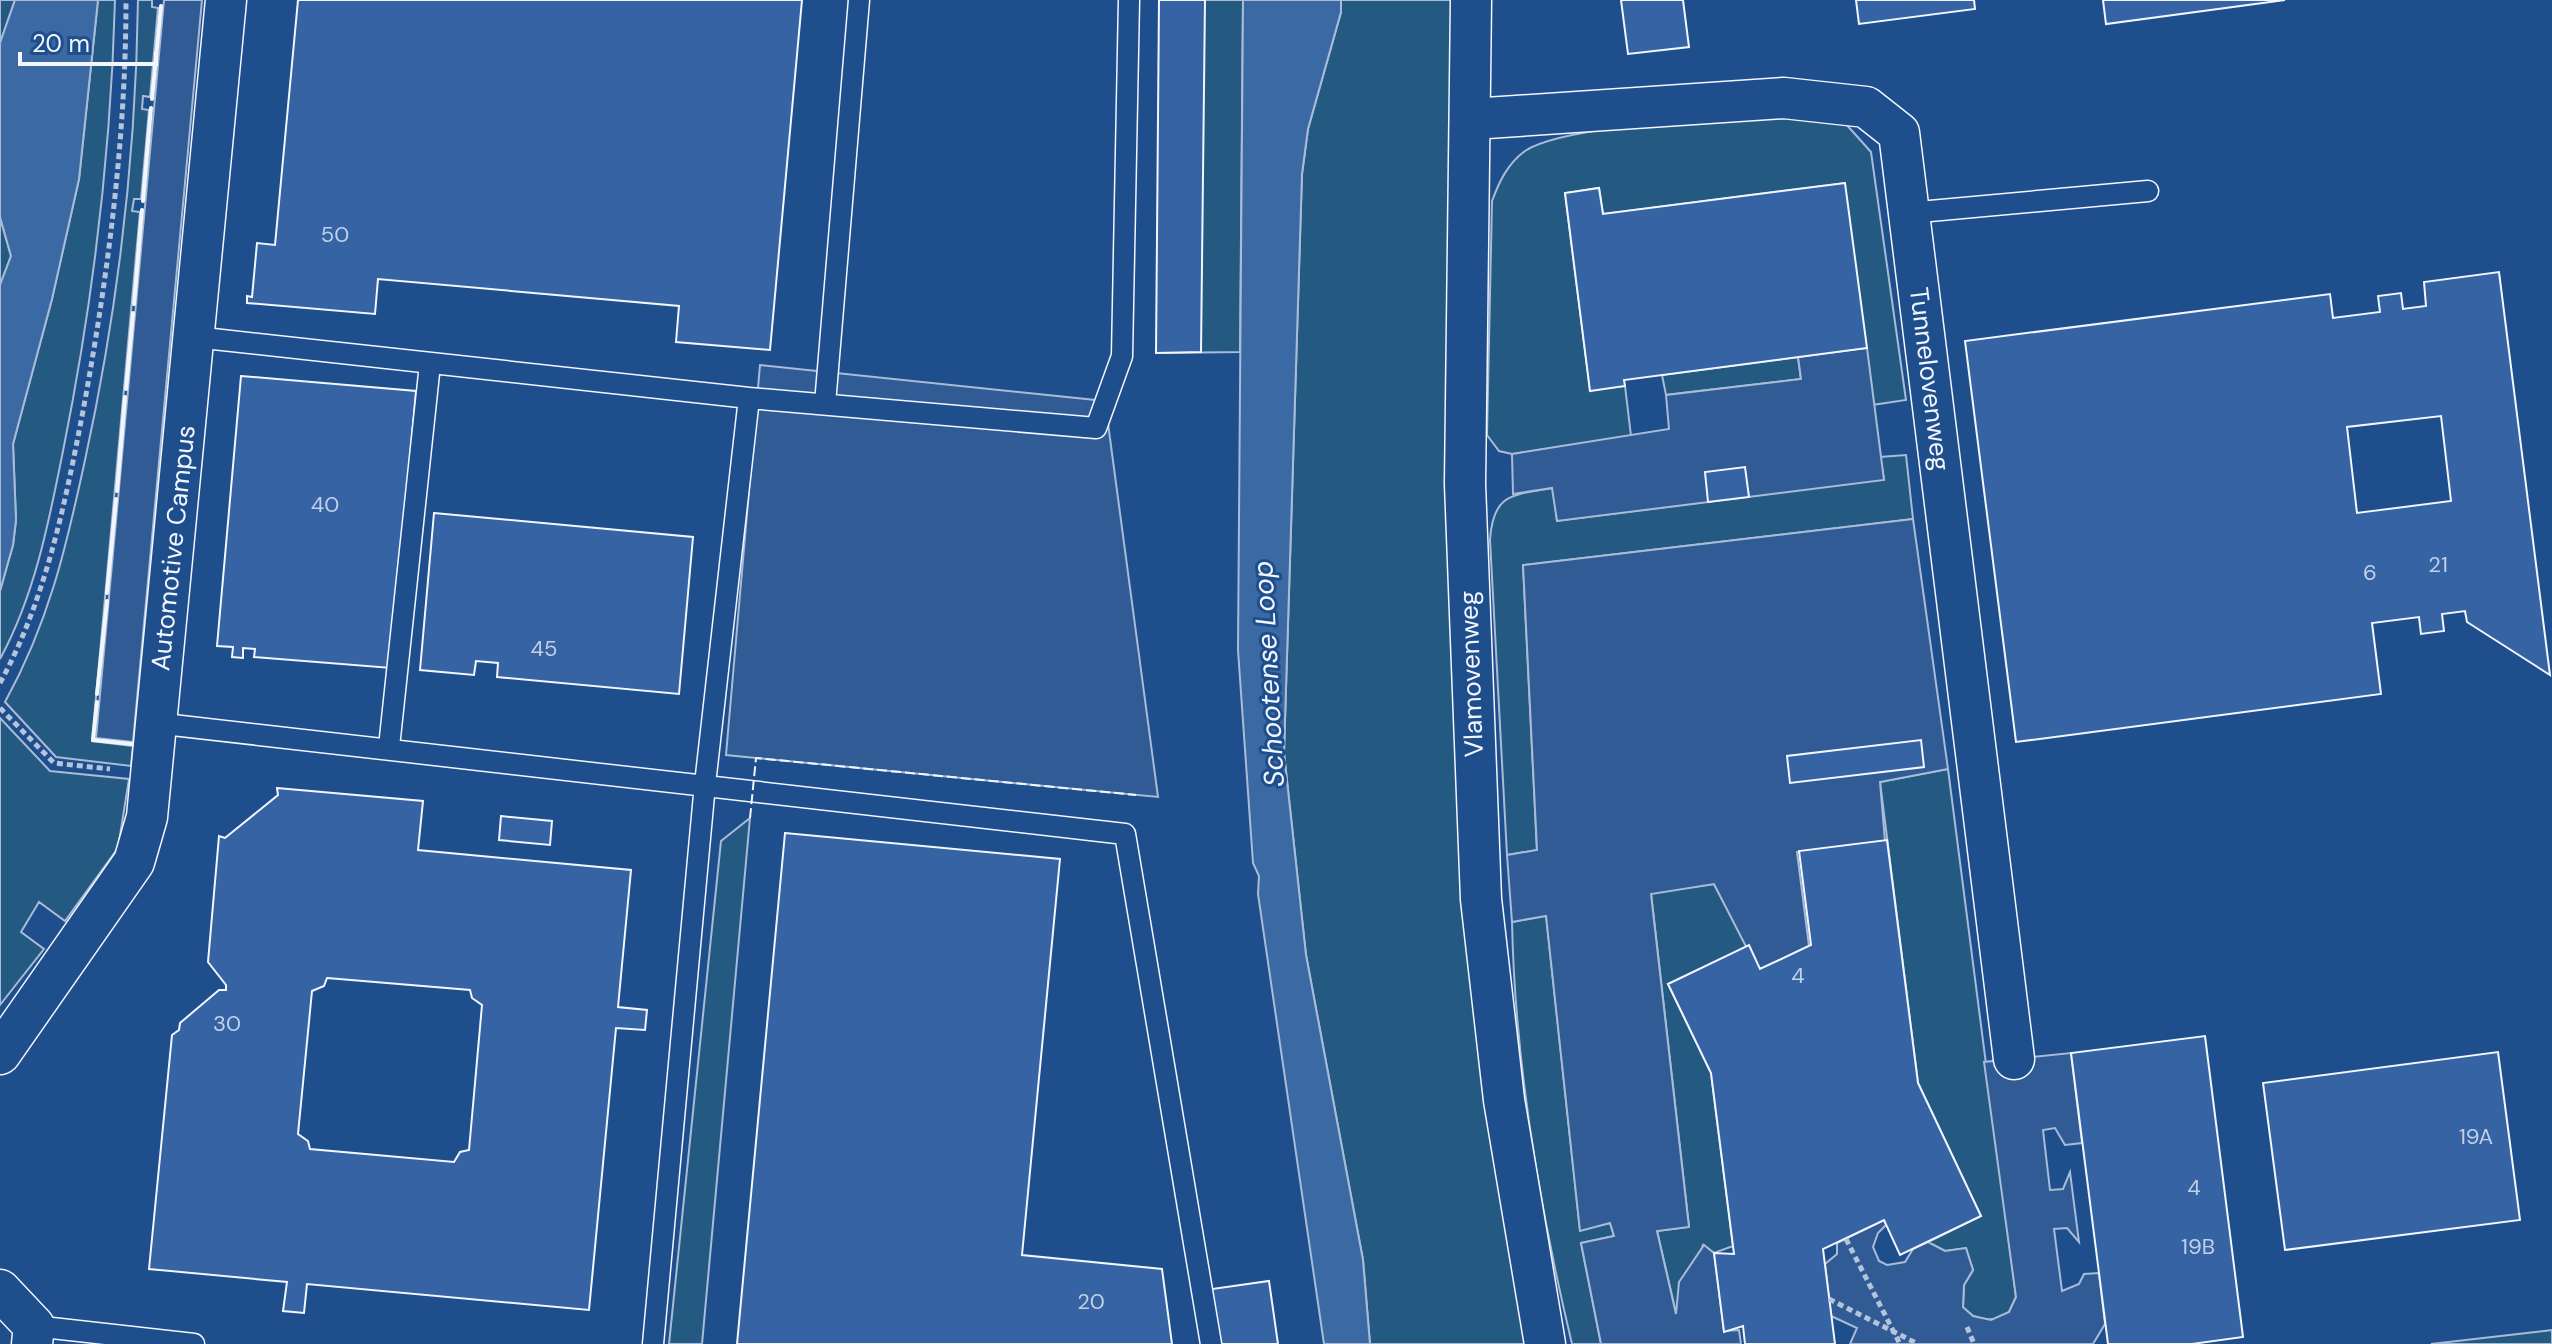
<svg xmlns="http://www.w3.org/2000/svg" width="2552" height="1344" viewBox="0 0 2552 1344" font-family="'DM Sans',sans-serif">
<style>
.green{fill:#245a82;stroke:#a8bbd7;stroke-width:2}
.parking{fill:#305b95;stroke:#a8bbd7;stroke-width:2}
.water{fill:#3b69a3;stroke:#a8bbd7;stroke-width:2}
.building{fill:#3563a3;stroke:#f2f6ff;stroke-width:2;fill-rule:evenodd}
.lines{fill:none;stroke-linecap:round;stroke-linejoin:round}
.lane-casing{stroke:#f2f6ff;stroke-width:23}
.street-casing{stroke:#f2f6ff;stroke-width:43}
.path{stroke:#b3c4dc;stroke-width:5;stroke-dasharray:6 4;stroke-linecap:butt}
.lane{stroke:#1f4e8c;stroke-width:20}
.street{stroke:#1f4e8c;stroke-width:40}
.fence{stroke:#f2f6ff;stroke-width:2;stroke-dasharray:10 4;stroke-linecap:butt}
.wall{stroke:#f2f6ff;stroke-width:4}
.labels{text-anchor:middle;stroke-width:6;stroke-linejoin:round;paint-order:stroke}
.number-label{font-size:22px;fill:#c3d1e8}
.street-label{font-size:26px;fill:#f2f6ff;stroke:#1f4e8c}
.water-label{font-size:28px;font-style:italic;fill:#f2f6ff;stroke:#1f4e8c}
</style>
<rect width="100%" height="100%" fill="#1f4e8c"/>
<path class="green" d="M0 0H15L0 43Z
M98 0H115C111 152 93 302 63 451 49 521 35 595 0 659V591L13 545 16 520 13 444 52 299 79 179Z
M138 0H152V7L158 8 150 97 143 96 142 109 149 110 141 199H134L132 211 140 212 92 741 133 746 131 766 56 757 5 702C49 622 66 548 85 460 118 309 136 154 138 0Z
M1160 0H1243L1240 352 1160 353Z
M1341 0H1454L1449 479 1531 1344H1370L1363 1260 1306 955 1284 753 1302 174 1308 129 1341 12Z
M1802 110 1845 123 1871 152 1906 400 1872 405 1844 183 1603 214 1599 188 1565 193 1590 390 1625 386 1631 436 1512 454 1499 451 1487 435 1492 201C1499 182 1508 163 1525 151 1564 124 1746 116 1802 110Z
M0 217 11 256 0 285Z
M1798 357 1801 379 1666 395 1662 375Z
M1906 455 1913 519 1523 565 1537 850 1507 855 1490 540C1493 493 1512 495 1553 488L1557 521 1884 479 1880 457Z
M0 718 50 771 129 779 118 848 65 921 39 902 21 932 44 949 0 1005Z
M1948 769 2016 1297 2009 1312C1994 1323 1975 1322 1963 1307L1964 1285 1973 1270 1966 1248 1945 1251 1928 1242 1981 1216 1918 1083 1880 782Z
M750 818 702 1344H669L721 841Z
M1714 884 1747 947 1668 984 1711 1073 1733 1246 1714 1253 1703 1245 1679 1326 1657 1231 1689 1227 1651 893Z
M1546 915 1580 1230 1610 1223 1614 1236 1581 1243 1601 1344H1572C1539 1206 1515 1065 1512 922Z
M2552 1330V1344H2431Z"/>
<path class="parking" d="M164 0H202L133 742 96 738Z
M1867 348 1884 480 1557 521 1552 488 1513 494 1512 454 1669 429 1666 395 1801 379 1798 357Z
M760 365 1105 401 1158 797 726 755Z
M1913 519 1948 769 1880 782 1885 841 1797 852 1809 946 1758 970 1714 884 1651 894 1689 1227 1657 1231 1676 1314 1679 1282 1704 1245 1714 1253 1724 1331 1739 1330 1741 1344H1601L1581 1243 1614 1236 1610 1223 1580 1231 1546 916 1512 922 1507 855 1537 850 1523 565Z
M2071 1053 2082 1143 2065 1145 2055 1128 2043 1130 2050 1190 2063 1189 2070 1172 2079 1242 2067 1228 2054 1229 2062 1291 2079 1284 2084 1274 2099 1273 2105 1324 2093 1344H1850L1857 1328 1831 1316 1825 1264 1837 1254V1243L1884 1220 1886 1225 1878 1233 1873 1247 1879 1261 1887 1265 1905 1262 1913 1249 1928 1242 1945 1251 1966 1248 1973 1270 1964 1285 1963 1307 1973 1316 1991 1320 2009 1312 2016 1297 1984 1062Z"/>
<path class="water" d="M15 0H98L79 179 52 299 13 444 16 520 13 545 0 591V285L11 256 0 217V43Z
M1243 0H1341V12L1308 129 1302 174 1284 753 1306 955 1363 1260 1370 1344H1324L1258 894 1259 876 1253 863 1238 650Z"/>
<path class="building" d="M298 0H802L770 350 676 342 679 306 378 279 375 314 247 303V296L252 297 257 243 275 245Z
M1159 0H1205L1201 352 1156 353Z
M1621 0H1683L1689 47 1628 54Z
M1856 0H1974L1975 9 1859 24Z
M2103 0H2285L2106 24Z
M1845 183 1867 348 1624 380 1625 386 1590 391 1565 193 1599 188 1603 214Z
M2499 272 2550 675 2467 622 2465 611 2442 614 2444 631 2421 634 2419 617 2372 623 2381 694 2016 742 1965 341 2330 294 2333 318 2380 312 2378 296 2401 293 2403 309 2426 306 2424 282ZM2441 416 2451 501 2357 513 2347 427Z
M241 376 416 391 391 668 254 657 255 649 243 648V658L232 657 233 647 217 646Z
M1745 467 1749 497 1708 502 1705 472Z
M434 513 693 537 679 694 497 677 498 663 476 661 474 675 420 670Z
M1921 740 1924 767 1790 783 1787 756Z
M277 788 423 801 418 850 631 870 618 1007 647 1010 645 1030 616 1028 589 1310 307 1284 304 1313 283 1311 287 1282 149 1269 172 1035 179 1030 180 1023 219 990H226V985L208 962 219 836 225 838 278 795ZM327 978 470 990 472 998 482 1005 469 1150 460 1152 454 1162 310 1149 308 1141 298 1134 312 991 324 986Z
M501 816 552 821 550 845 499 840Z
M785 833 1060 859 1022 1255 1162 1269 1172 1344H737Z
M1887 840 1918 1083 1981 1216 1900 1255 1884 1220 1823 1249 1835 1344H1745L1743 1326 1724 1332 1714 1253 1734 1254 1711 1073 1668 984 1749 945 1760 969 1811 945 1799 851Z
M2205 1036 2243 1337 2192 1344H2108L2071 1053Z
M2498 1052 2520 1220 2285 1250 2263 1083Z
M1269 1281 1278 1344H1219L1212 1289Z"/>
<g class="lines">
<g class="lane-casing">
<path id="lane" d="M1908 213 2148 191
M195 337 749 398 1096 428 1122 356 1129 0
M825 404 859 0
M155 723 1125 834 1211 1344
M389 747 430 364
M34 1326 194 1344
M653 1344 705 784 749 398"/>
</g>
<g class="street-casing">
<path id="street" d="M1471 0 1465 484 1481 899 1504 1100 1545 1344
M1472 119 1784 98 1866 107 1899 133 2014 1059
M0 1054 134 862 147 817 226 0
M0 1290 34 1326 32 1344"/>
</g>
<path class="path" d="M0 683C46 599 65 504 83 411 108 276 126 137 126 0
M0 708 54 763 110 769
M1846 1239 1900 1344
M1829 1299 1918 1344
M1967 1327 1974 1344"/>
<use href="#lane" class="lane"/>
<use href="#street" class="street"/>
<path class="fence" d="M750 818 756 758 1136 795"/>
<path class="wall" d="M152 99 161 6
M143 201 151 108
M134 304 142 210
M126 389 133 313
M117 491 125 397
M107 593 116 499
M97 694 107 601
M97 702 93 740 132 744"/>
</g>
<g class="labels">
<g class="number-label">
<text x="335" y="242">50</text>
<text x="325" y="512">40</text>
<text x="2438" y="572">21</text>
<text x="2370" y="580">6</text>
<text x="544" y="656">45</text>
<text x="1798" y="983">4</text>
<text x="227" y="1031">30</text>
<text x="2476" y="1144">19A</text>
<text x="2194" y="1195">4</text>
<text x="2198" y="1254">19B</text>
<text x="1091" y="1309">20</text>
</g>
<g class="street-label">
<text transform="translate(1930 379) rotate(83)" y="9">Tunnelovenweg</text>
<text transform="translate(173 548) rotate(-84)" y="9">Automotive Campus</text>
<text transform="translate(1471 674) rotate(-92)" y="9">Vlamovenweg</text>
</g>
<g class="water-label">
<text transform="translate(1268 674) rotate(-93)" y="10">Schootense Loop</text>
</g>
</g>
<path d="M20 52v12h136v-12" fill="none" stroke="#f2f6ff" stroke-width="4"/>
<text x="32" y="52" font-size="24" fill="#f2f6ff" stroke="#1f4e8c" stroke-width="6" paint-order="stroke">20 m</text>
</svg>
